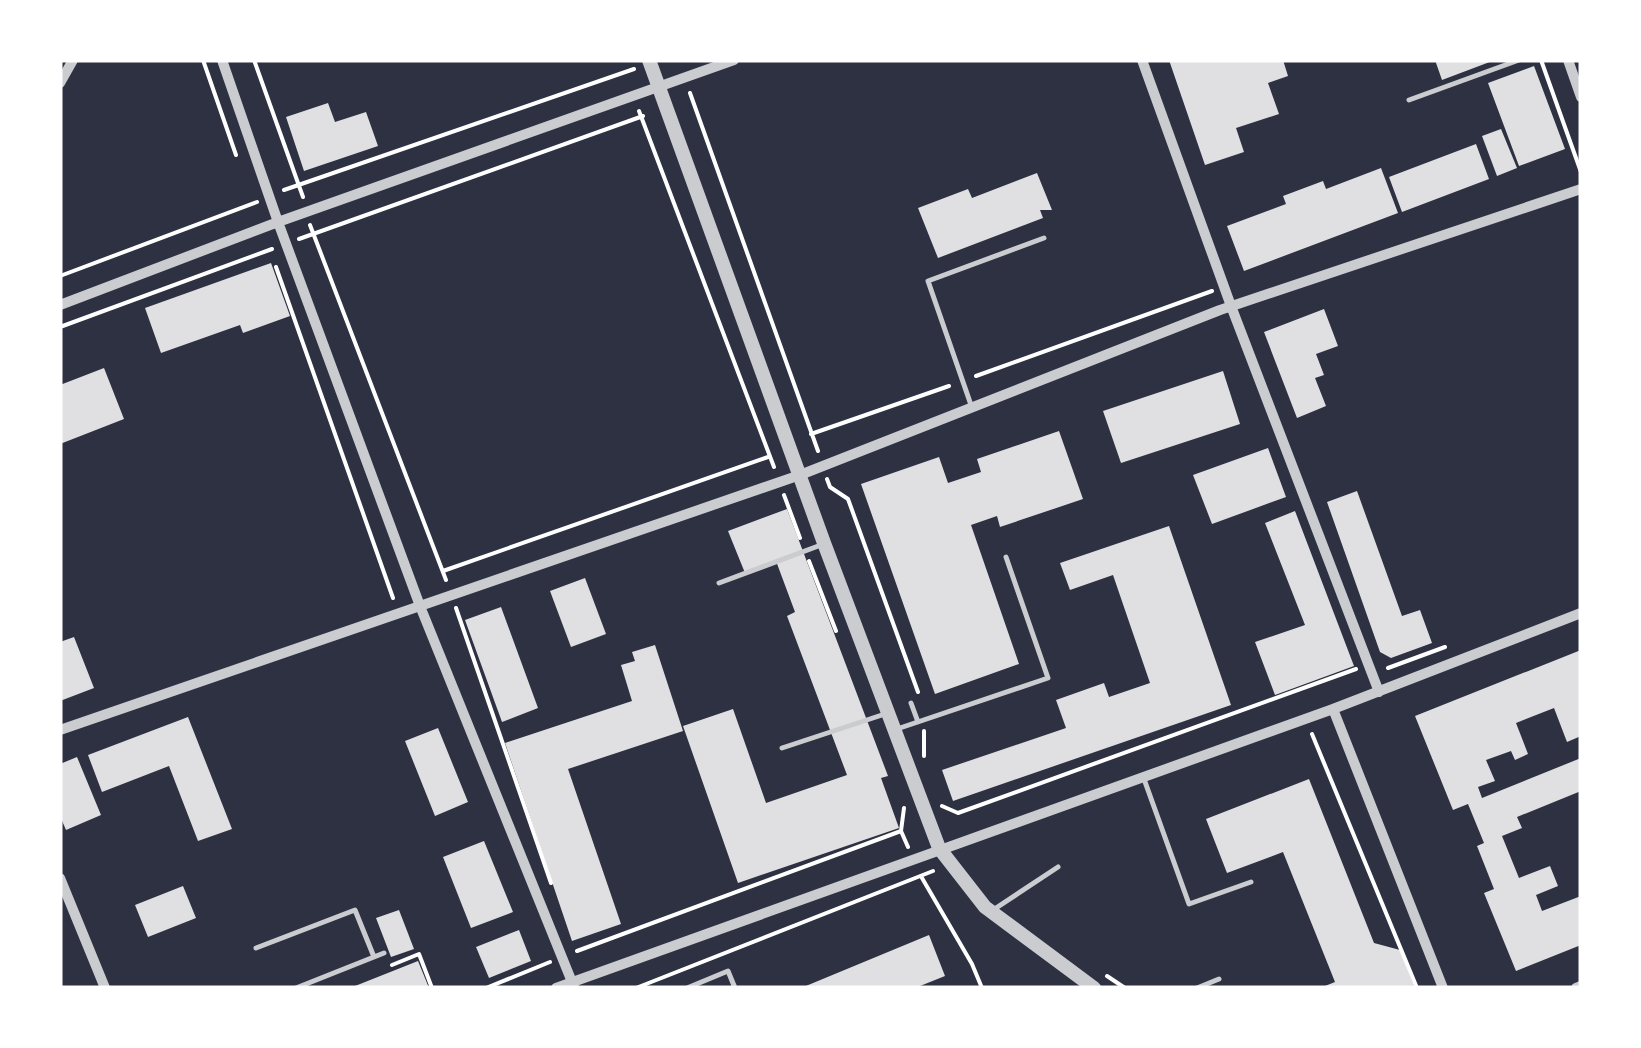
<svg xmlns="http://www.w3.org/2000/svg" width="1641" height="1048" viewBox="0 0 1641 1048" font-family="Overpass,sans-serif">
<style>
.building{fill:#e0e0e3}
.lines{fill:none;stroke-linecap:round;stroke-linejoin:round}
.path{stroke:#fff;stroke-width:4}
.service{stroke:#caccd0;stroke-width:5}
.minor{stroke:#caccd0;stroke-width:10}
.tertiary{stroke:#caccd0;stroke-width:14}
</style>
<rect width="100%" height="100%" fill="#2d3142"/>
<path class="building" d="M1169 60H1283L1288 76 1268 83 1279 114 1236 128 1244 152 1205 165Z
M1435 60H1495L1442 80Z
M1534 66 1565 149 1519 166 1488 83Z
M328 103 335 122 366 112 378 146 304 171 286 117Z
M1501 129 1517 168 1497 176 1482 136Z
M1476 144 1489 179 1402 212 1389 177Z
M1381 168 1398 213 1244 271 1227 226 1286 204 1283 196 1323 181 1326 189Z
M1037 173 1052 210H1040L1043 218 938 258 918 208 968 189 972 198Z
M271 263 290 316 243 333 240 325 161 353 145 308Z
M1324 309 1338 346 1316 354 1324 375 1315 378 1326 406 1297 418 1264 332Z
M104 368 124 419 60 444V385Z
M1223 371 1240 424 1121 463 1103 411Z
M1059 431 1083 499 1000 527 997 516 971 525 1019 664 935 694 861 484 939 457 948 483 981 472 977 459Z
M1268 448 1286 497 1212 524 1193 475Z
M1357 491 1402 616 1420 610 1432 643 1391 658 1380 652 1327 502Z
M787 509 888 776 881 778 899 828 738 883 683 726 733 709 766 803 847 775 787 616 795 612 776 561 745 573 728 531Z
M1295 511 1354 666 1275 695 1255 642 1305 625 1265 523Z
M1169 526 1231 705 953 801 942 770 1066 728 1056 700 1104 683 1109 697 1150 683 1113 575 1070 590 1060 563Z
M585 578 606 634 571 647 550 591Z
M501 607 538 708 502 722 465 620Z
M74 637 94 688 60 701V642Z
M655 645 683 731 568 769 621 924 572 941 505 743 632 701 621 665 635 661 632 652Z
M1581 650V736L1567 742 1554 708 1516 723 1528 754 1515 760 1511 751 1486 760 1495 781 1478 787 1482 798 1581 758V791L1517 817 1522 828 1502 836 1519 878 1550 866 1558 886 1536 895 1542 911 1581 896V945L1516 971 1484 893 1494 889 1477 846 1484 843 1468 804 1453 810 1415 716Z
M188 717 232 829 198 841 169 766 102 792 88 755Z
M438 728 468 802 435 816 405 741Z
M77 757 101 815 66 830 60 816V764Z
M1309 779 1374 943 1400 950 1415 988H1320L1335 982 1283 852 1227 873 1206 819Z
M484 841 513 912 471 928 443 857Z
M183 886 196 918 148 937 135 905Z
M399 910 414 949 391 957 376 918Z
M519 930 531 961 489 978 476 947Z
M929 935 945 976 915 988H801Z
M418 961 429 988H350Z"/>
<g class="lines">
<path class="path" d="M203 60 236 155
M254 60 303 197
M1541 60 1581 172
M690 93 818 451
M639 111 774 467
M284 190 634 69
M310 225 446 580
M299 239 643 116
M276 267 393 598
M60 276 257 202
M60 327 272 249
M976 376 1212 291
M811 434 949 386
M827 479 830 487 848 499 918 692
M784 495 800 538
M809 561 836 631
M443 571 768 457
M456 608 551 883
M1388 668 1445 647
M924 731V756
M1312 734 1417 988
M942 806 958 813 1356 669
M904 808 901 831 908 847
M922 878 972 964 982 988
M577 951 901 831
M392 965 419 954 432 988
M1107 976 1125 988
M486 988 550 962
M636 988 933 871"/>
<path class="service" d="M1409 100 1519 60
M971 405 928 281 1044 238
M719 583 821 545
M911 703 918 722
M897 729 1048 678 1006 557
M782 748 885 714
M1144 779 1189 904 1251 882
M993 910 1058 867
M256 948 355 910 374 957
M296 988 384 953
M687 988 728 971 735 988
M1197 988 1219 979"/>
<path class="minor" d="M222 60 278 222 420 606 574 987
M1142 60 1231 306 1379 692
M1568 60 1581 97
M60 83 73 60
M60 305 278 222 734 60
M1333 709 1443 988
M60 730 800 475 1220 310 1581 189
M60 878 105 988
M556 988 1333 709 1581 613
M1576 988 1581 986"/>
<path class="tertiary" d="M649 60 824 543 939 848 985 907 1094 988"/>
</g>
<rect width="1641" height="1048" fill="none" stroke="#ffffff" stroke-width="125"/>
</svg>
